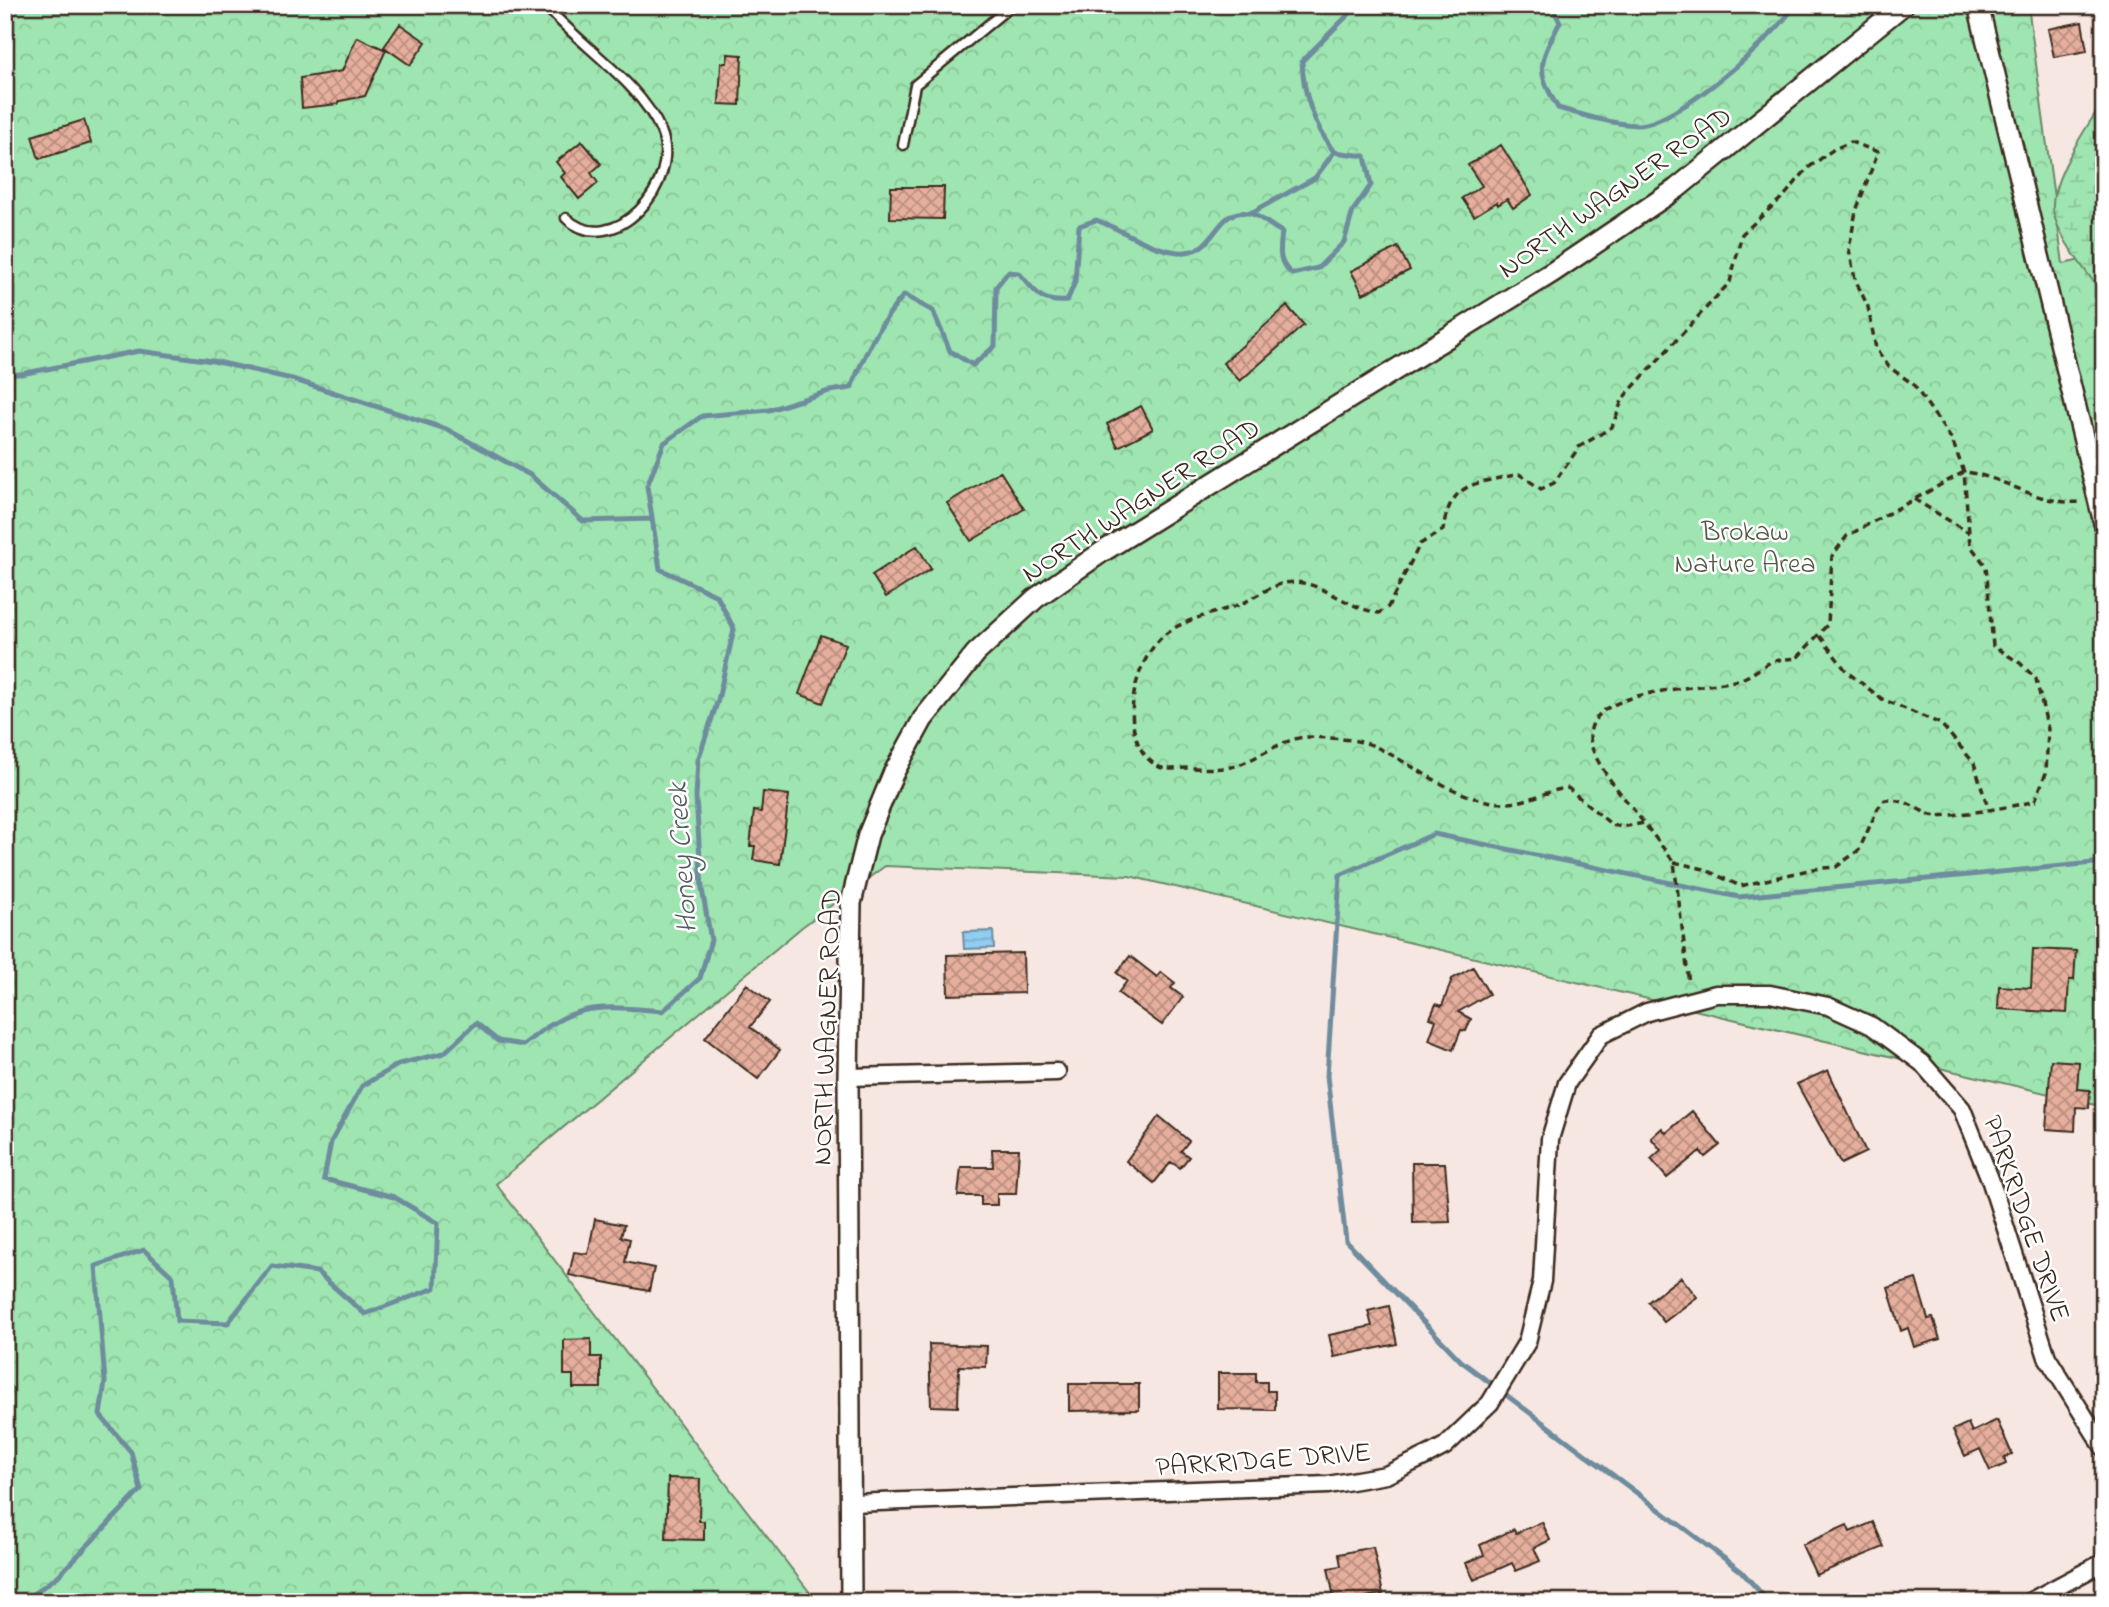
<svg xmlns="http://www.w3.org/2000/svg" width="2109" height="1607" viewBox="0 0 2109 1607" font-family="'Indie Flower',sans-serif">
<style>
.forest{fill:url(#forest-crowns);stroke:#6c8868;stroke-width:2}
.wetland{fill:url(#wetland-marsh);stroke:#6c8868;stroke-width:2}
.water{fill:url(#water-rules);stroke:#6e8c9d;stroke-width:2}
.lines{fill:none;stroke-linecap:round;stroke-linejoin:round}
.stream{stroke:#6e8c9d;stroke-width:5}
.building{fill:url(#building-cross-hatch);stroke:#3b2a1e;stroke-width:2}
.service-casing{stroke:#3b2a1e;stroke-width:13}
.minor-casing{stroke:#3b2a1e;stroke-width:21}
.tertiary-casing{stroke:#3b2a1e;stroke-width:24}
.path{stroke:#3b2a1e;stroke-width:3.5;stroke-dasharray:7 5;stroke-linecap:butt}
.service{stroke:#fff;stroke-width:8}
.minor{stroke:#fff;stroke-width:16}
.tertiary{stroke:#fff;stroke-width:19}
.labels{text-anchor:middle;stroke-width:5;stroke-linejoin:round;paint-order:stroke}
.street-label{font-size:28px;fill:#3b2a1e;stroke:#fff}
.park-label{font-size:28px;fill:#545943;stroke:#fff}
.water-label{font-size:30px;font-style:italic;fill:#545b5d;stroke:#fff}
</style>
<defs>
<pattern id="forest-crowns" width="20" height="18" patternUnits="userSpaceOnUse" patternTransform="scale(1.75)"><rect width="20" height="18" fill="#9ee5b1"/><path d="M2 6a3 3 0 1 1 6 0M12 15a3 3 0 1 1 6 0" fill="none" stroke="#89c598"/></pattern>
<pattern id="wetland-marsh" width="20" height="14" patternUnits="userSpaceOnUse" patternTransform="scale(1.75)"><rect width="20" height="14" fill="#9ee5b1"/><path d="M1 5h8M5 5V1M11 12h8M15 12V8" fill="none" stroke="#89c598"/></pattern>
<pattern id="water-rules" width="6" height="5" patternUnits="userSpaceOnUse" patternTransform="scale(1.75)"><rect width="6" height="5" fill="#90cdf1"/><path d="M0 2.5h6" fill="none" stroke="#7db0ce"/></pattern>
<pattern id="building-cross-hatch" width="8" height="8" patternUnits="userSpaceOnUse" patternTransform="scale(1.75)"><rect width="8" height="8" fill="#e5ae9d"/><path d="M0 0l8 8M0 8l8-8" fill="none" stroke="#bb8e7f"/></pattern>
</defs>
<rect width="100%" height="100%" fill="#f7e7e2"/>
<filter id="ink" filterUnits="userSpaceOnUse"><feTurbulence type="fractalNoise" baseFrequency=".0143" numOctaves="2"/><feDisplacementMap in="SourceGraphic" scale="14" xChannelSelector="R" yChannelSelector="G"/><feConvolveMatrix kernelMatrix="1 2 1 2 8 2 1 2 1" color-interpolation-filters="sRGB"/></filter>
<g filter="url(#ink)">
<path class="forest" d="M5 5H2028L2063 264 2104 255V1107L1129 876 885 866 802 927 496 1184 817 1602H5Z"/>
<path class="wetland" d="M2104 100V295C2089 276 2053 231 2053 207 2052 177 2088 125 2104 100Z"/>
<path class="water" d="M993 931 994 948 964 949 963 932Z"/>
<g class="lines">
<path class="stream" d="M1551 5 1560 22C1540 62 1534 67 1558 108 1582 115 1612 124 1637 125 1676 126 1775 37 1795 5
M1251 213 1315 178 1334 152
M5 374H21L139 351 213 361 292 379 446 429 530 475 583 521 652 519
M22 1602 58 1576 141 1490 131 1452 100 1415 105 1382 96 1266 144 1250 173 1277 177 1321 228 1323 272 1266 317 1272 365 1314 435 1288 438 1223 394 1197 324 1179 331 1142 362 1086 399 1064 444 1053 476 1023 498 1041 523 1045C577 1001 597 1006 663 1011L700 978 711 940 702 889 696 797 698 760 718 700 734 629 717 596 660 569 647 486 664 443 702 416 769 410 829 391 851 388C865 353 879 324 904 295L933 311 950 351 973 365 995 346 996 287 1008 272 1019 273C1035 292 1041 303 1067 301L1075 282 1079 226 1096 220C1123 230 1149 249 1178 252 1218 256 1213 207 1249 213 1259 215 1272 227 1282 232 1280 250 1277 262 1292 274L1318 268 1344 242 1353 211 1371 185 1365 156 1334 152C1315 126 1303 94 1302 61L1358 5
M1769 1602 1741 1571 1461 1361 1346 1241 1327 1076 1340 875 1434 834 1739 897 2104 862"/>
</g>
<path class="building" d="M2082 22 2087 51 2054 57 2048 29Z
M400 24 426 42 410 65 384 47Z
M357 37 386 50 365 96 340 101 338 104 302 108 300 78 342 71Z
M728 54 742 55 740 105 719 104 721 63H727Z
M84 120 91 143 39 159 32 136Z
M582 141 601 164 591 173 598 183 579 199 561 177 565 173 556 162Z
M1501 145 1532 195 1513 208 1507 199 1498 205 1497 202 1474 216 1462 198 1482 186 1468 165Z
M891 187H944L943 219 890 218Z
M1398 247 1410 270 1363 294 1351 271Z
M1287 306 1304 325 1240 381 1223 363Z
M1141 406 1153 429 1118 447 1107 424Z
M1000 471 1024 509 971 541 947 503Z
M917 546 931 569 886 597 872 575Z
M821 635 846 644 823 703 799 694Z
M763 792 789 795 780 864 753 860 755 846H750L754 811 761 812Z
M2033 949 2076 951 2074 980H2069L2067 1013 1998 1009 1999 986 2031 988Z
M1023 953 1024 993 948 995 947 955Z
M1130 956 1157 977 1161 972 1175 983 1171 988 1183 997 1162 1025 1118 993 1127 981 1117 973Z
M1473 967 1489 994 1458 1012 1471 1019 1466 1031 1461 1030 1453 1050 1429 1040 1436 1020 1430 1018 1436 1004 1442 1006 1452 979Z
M747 984 770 1002 750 1027 780 1050 758 1079 705 1038Z
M2051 1060 2079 1062 2077 1089 2090 1090 2089 1108 2076 1107 2075 1131 2046 1129Z
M1828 1070 1866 1152 1841 1164 1797 1084Z
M1692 1111 1720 1145 1705 1157 1700 1151 1667 1178 1651 1159 1661 1150 1651 1138 1662 1128 1666 1133Z
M1159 1116 1189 1141 1181 1151 1189 1157 1180 1168 1171 1162 1154 1183 1126 1161Z
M992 1149H1019L1016 1194H997V1205H981V1196H958L961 1167H993Z
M1412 1163H1445L1450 1222 1413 1223Z
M595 1219 624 1225 621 1237 630 1239 625 1262 654 1268 649 1291 569 1275 574 1252 588 1254Z
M1681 1277 1697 1297 1664 1322 1648 1302Z
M1916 1279 1928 1319 1933 1318 1940 1339 1914 1347 1908 1328 1901 1331 1888 1288Z
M1389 1306 1397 1344 1334 1357 1329 1335 1372 1326 1368 1311Z
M591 1339V1357H601V1388H573V1375H564V1340Z
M929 1344 987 1346 986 1367 959 1366 958 1407 931 1406Z
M1218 1373H1256V1382H1267V1391H1275V1410L1218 1409Z
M1069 1384H1139V1410L1069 1411Z
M1997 1420 2012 1454 2004 1458 2006 1464 1990 1471 1980 1449 1965 1456 1953 1430 1968 1423 1972 1432Z
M668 1478 700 1479 699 1521H704V1540L666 1539Z
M1542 1522 1550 1540 1534 1548 1540 1561 1516 1571 1512 1563 1474 1580 1466 1563 1484 1555 1480 1545 1514 1529 1516 1533Z
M1873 1522 1884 1547 1816 1575 1802 1545 1847 1525 1850 1532Z
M1373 1547 1383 1594 1335 1602 1328 1568 1341 1566 1339 1554Z"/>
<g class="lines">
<g class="service-casing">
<path id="service" d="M545 5C579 45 640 82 661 131 683 182 613 262 566 218
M903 145 915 85 1012 5"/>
</g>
<g class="minor-casing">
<path id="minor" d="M848 1077 1057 1072
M852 1503 1328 1485 1386 1475 1430 1454 1445 1446 1490 1403 1527 1342 1542 1281 1550 1139 1567 1083 1601 1035 1647 1012 1716 994H1770L1828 1006 1872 1026 1922 1063 1962 1109 1990 1179 2047 1357 2104 1448
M2029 1602 2104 1562"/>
</g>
<g class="tertiary-casing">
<path id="tertiary" d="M1978 5 2104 523
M851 1602 848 1077 851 903 868 835 893 774 923 719 976 653 1036 598 1102 552 1553 272 1676 189 1903 5"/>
</g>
<path class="path" d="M1914 499 1969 533
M1820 636 1847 672 1882 699 1941 724 1974 763 1988 808
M1643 822C1628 801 1591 763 1590 737 1589 686 1704 690 1738 680 1750 677 1760 667 1771 662 1779 659 1789 659 1797 658L1828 624 1832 556 1847 536 1964 472C2009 477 2032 505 2083 502
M1674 862 1704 869 1740 886 1813 869 1836 867 1859 850 1878 808 1885 800C1910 800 1911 807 1931 815 1942 819 2021 805 2035 801L2046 773 2048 729 2036 679 2020 663 1993 646 1986 566 1970 545 1964 472 1952 440 1913 384 1889 367 1876 349 1868 307 1855 279 1849 249 1856 211 1878 152 1851 142 1834 149 1808 168 1785 195 1742 234 1730 282 1623 398 1612 427 1579 447 1554 483 1541 489 1519 474C1477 484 1450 480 1443 530L1420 544 1388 607 1379 613C1343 608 1316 574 1281 584 1268 588 1255 597 1243 603 1217 614 1181 618 1161 638 1131 667 1117 741 1157 766 1165 771 1178 768 1188 768 1202 768 1221 770 1235 766 1259 759 1283 737 1309 737 1329 738 1358 738 1376 747 1417 766 1459 803 1506 803 1527 803 1547 790 1568 788L1612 825 1622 827 1644 823 1674 862 1689 984"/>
<use href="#service" class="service"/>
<use href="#minor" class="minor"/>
<use href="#tertiary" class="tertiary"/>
</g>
</g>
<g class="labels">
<g class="street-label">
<text transform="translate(1614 191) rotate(-35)" y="10">NORTH WAGNER ROAD</text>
<text transform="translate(1140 499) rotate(-33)" y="10">NORTH WAGNER ROAD</text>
<text transform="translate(825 1027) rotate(-88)" y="10">NORTH WAGNER ROAD</text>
<text transform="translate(2028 1218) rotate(71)" y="10">PARKRIDGE DRIVE</text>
<text transform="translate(1263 1458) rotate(-4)" y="10">PARKRIDGE DRIVE</text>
</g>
<g class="park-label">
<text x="1745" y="540">Brokaw<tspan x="1745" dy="32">Nature Area</tspan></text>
</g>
<g class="water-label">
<text transform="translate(681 858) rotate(-94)" y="10">Honey Creek</text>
</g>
</g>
<rect width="2109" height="1607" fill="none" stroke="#fff" stroke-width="28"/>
<rect x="14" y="14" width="2081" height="1579" fill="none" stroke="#3b2a1e" stroke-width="2.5" filter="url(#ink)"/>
</svg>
